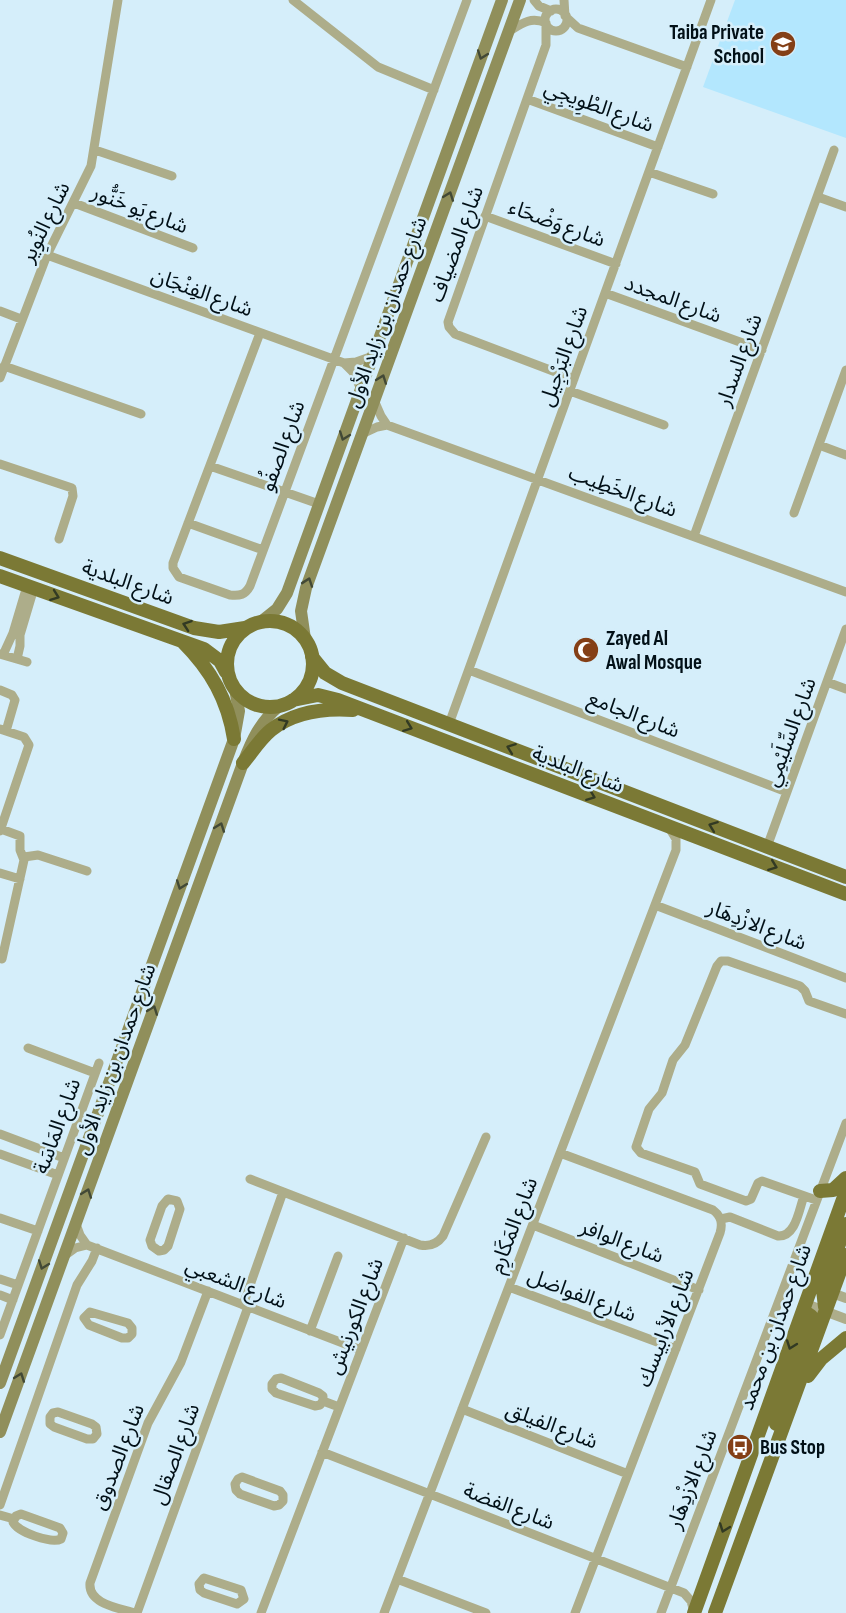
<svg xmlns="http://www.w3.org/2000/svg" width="846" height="1613" viewBox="0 0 846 1613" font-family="'Sofia Sans Condensed','Noto Sans Arabic',sans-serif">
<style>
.built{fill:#b3e7fe}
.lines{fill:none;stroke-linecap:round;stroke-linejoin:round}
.minor{stroke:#adad8a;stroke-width:9}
.tertiary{stroke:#adad8a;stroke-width:10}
.secondary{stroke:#908f5b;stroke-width:12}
.primary{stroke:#7b7935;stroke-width:14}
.oneway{stroke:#424936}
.oneway2{stroke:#323a23}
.labels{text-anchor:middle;stroke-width:5;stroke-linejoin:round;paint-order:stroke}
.poi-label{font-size:21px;font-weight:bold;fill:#021017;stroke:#d5eefa;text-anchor:start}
.street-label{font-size:21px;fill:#021017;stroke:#d5eefa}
</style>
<rect width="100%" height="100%" fill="#d5eefa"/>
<path class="built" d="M735 0H846V138L703 87Z"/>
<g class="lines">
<path class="minor" d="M293 0 378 67 434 90
M534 0 539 6 551 11
M564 0 565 16
M545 20a11 11 0 1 1 22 0a11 11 0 1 1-22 0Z
M566 17 578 28 687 67
M546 25V45L448 322 449 327 455 334 574 379
M508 32C521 24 530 16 546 23
M527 99 658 147
M95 150 172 176
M649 172 713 194
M818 197 846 207
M74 203 193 248
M485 216 616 264
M47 255 344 363 353 372 361 389
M605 293 762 350
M0 311 21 319
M260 333 173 563V568L179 577 230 595C240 596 245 595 250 586L467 0
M344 363 356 362 373 356
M4 366 141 414
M0 378 47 255 91 166 118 0
M570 391 664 425
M374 400 381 416 387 425
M362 434 377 427 387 425 846 592
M819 445 846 455
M0 464 72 488 73 496 59 539
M210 466 319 504
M794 513 846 370
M188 523 263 550
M694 536 834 150
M0 654 27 662
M3 655 13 633 27 586
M17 659 20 646V635L34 588
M469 670 787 792
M827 682 846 689
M0 690 12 695 15 700 6 731
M449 724 711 0
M0 729 24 737 29 745 0 831
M1 829 20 836V850L24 860 2 959
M767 847 846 629
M24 857 38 855 87 871
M0 873 20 879
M655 905 846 978
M28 1048 95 1073
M0 1134 64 1158
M560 1153 713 1210C721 1216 723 1223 720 1233L575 1613
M0 1154 58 1175
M250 1179 420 1245C430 1247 437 1244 443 1236L486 1137
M168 1199 177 1201 180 1209 168 1246 164 1250 159 1251 152 1246 150 1240 162 1206Z
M816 1200 762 1181 758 1183 751 1199 746 1201 700 1184 695 1172 641 1153 636 1147 649 1109 662 1093 673 1060 685 1045 717 966 721 961H728L800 986 805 991 809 1001 846 1014
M0 1218 38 1231
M721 1219 730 1217 778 1236C796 1237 799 1209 804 1196
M76 1224 80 1235 87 1245 361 1350
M533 1225 699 1290
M64 1256 75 1248 87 1245
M0 1279 18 1285
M509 1287 676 1349
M0 1295 13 1300
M243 1305 283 1192
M90 1312 128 1323 132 1328V1334L128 1338H122L89 1325 84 1318Z
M310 1331 338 1256
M0 1335 99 1063
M323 1401 320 1405 315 1406 276 1393 272 1389V1384L276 1379 281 1378 319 1393 323 1396V1401L339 1407
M462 1409 628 1474
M58 1412 92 1424 96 1427 97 1434 93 1439H87L54 1427 50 1424V1417L53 1413Z
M322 1452 684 1593 691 1601 694 1612
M242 1477 280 1491 283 1495V1501L279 1505 274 1506 240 1494 236 1490 235 1484 238 1479Z
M0 1505 77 1285 92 1261 97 1248
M21 1514 60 1528 63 1533 61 1539C52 1544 17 1532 13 1522L16 1516Z
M0 1515 14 1519
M204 1578 241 1590 244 1599 237 1604 204 1593 200 1590 199 1584Z
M397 1579 486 1613
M135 1613C119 1608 88 1604 90 1583L148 1423 181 1362 208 1291
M137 1613 248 1307
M261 1613 404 1238
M384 1613 676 850V839L668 826
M661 1613 846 1123"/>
<path class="tertiary" d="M826 1291 846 1298
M806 1304 846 1319"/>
<path class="secondary" d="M262 621 277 609 287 593 502 0
M305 639 301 611 306 588 520 0
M0 1383 234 739 239 711 235 689
M0 1432 243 763C252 740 260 722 279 706"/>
<path class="primary" d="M0 558 194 628 219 632 245 628
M0 576 204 649 220 661 226 672
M227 664a43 43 0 1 1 86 0a43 43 0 1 1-86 0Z
M183 642C211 670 228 700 234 739
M312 657 325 673 342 683 846 877
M293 700 318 695 338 700 846 894
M243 763C252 752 260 739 271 730 294 712 325 708 353 710
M820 1191 833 1190 846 1178
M825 1307 823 1290 846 1224
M808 1376 821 1359 846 1338
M776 1424 811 1322V1316L808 1314 801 1317
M694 1613 846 1191
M715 1613 846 1255"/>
</g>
<defs><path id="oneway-chevron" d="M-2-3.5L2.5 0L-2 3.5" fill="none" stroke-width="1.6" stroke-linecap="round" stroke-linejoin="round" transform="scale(1.5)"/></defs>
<g class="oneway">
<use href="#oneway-chevron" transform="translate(482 55) rotate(110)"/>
<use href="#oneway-chevron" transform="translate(449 196) rotate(-70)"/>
<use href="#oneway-chevron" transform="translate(382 379) rotate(-70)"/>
<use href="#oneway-chevron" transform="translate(344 436) rotate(110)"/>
<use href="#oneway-chevron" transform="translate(308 582) rotate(-71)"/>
<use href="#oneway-chevron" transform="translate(220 827) rotate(-70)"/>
<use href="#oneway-chevron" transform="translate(181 885) rotate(110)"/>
<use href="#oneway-chevron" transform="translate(153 1010) rotate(-70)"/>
<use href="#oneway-chevron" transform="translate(87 1193) rotate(-70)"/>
<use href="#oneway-chevron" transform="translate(43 1265) rotate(110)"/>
<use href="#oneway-chevron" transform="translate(20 1377) rotate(-70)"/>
</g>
<g class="oneway2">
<use href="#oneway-chevron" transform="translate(55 596) rotate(20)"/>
<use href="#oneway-chevron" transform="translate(187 625) rotate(-161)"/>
<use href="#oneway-chevron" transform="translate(284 723) rotate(-26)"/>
<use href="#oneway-chevron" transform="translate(408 727) rotate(21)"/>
<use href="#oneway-chevron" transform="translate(511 748) rotate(-159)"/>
<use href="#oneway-chevron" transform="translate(591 796) rotate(21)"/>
<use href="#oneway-chevron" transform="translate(713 826) rotate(-159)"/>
<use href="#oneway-chevron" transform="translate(773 866) rotate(21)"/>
<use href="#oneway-chevron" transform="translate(791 1345) rotate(110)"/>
<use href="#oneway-chevron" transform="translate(724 1528) rotate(110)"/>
</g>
<defs>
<g id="school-disc" transform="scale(1.35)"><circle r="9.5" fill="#843f16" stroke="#d5eefa"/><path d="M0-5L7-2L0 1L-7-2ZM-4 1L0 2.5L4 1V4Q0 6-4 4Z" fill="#fff"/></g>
<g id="mosque-disc" transform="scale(1.35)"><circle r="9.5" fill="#843f16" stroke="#d5eefa"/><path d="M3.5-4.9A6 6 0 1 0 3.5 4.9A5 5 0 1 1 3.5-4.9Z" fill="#fff"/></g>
<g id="bus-disc" transform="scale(1.35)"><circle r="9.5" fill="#843f16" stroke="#d5eefa"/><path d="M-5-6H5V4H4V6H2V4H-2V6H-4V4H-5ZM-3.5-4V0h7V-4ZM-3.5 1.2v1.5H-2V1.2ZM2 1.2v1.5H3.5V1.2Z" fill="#fff"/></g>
</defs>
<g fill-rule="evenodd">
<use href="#school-disc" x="783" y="44"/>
<use href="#mosque-disc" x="586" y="650"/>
<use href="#bus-disc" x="740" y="1447"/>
</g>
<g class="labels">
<g class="poi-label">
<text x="764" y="39" text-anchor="end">Taiba Private<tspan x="764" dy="24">School</tspan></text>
<text x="606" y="645">Zayed Al<tspan x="606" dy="24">Awal Mosque</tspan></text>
<text x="760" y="1454">Bus Stop</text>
</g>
<g class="street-label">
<text transform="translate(599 106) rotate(20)" y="7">شارع الطْوِيجِي</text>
<text transform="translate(140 209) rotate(21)" y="7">شارع يَو خَنُّور</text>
<text transform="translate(45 222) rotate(-64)" y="7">شارع النُوِير</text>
<text transform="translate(557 223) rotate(20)" y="7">شارع وَضْحَاء</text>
<text transform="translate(456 244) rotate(-70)" y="7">شارع المضياف</text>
<text transform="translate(202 292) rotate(20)" y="7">شارع الفِنْجَان</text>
<text transform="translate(673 299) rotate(20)" y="7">شارع المجدد</text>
<text transform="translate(386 312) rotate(-70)" y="7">شارع حمدان بن زايد الأول</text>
<text transform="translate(563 356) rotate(-70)" y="7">شارع البَرْجِيل</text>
<text transform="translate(739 360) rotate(-70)" y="7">شارع السدار</text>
<text transform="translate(282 446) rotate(-70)" y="7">شارع الصفُو</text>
<text transform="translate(623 491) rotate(20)" y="7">شارع الخَطِيب</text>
<text transform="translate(128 582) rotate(20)" y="7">شارع البلدية</text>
<text transform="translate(634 714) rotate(21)" y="7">شارع الجامع</text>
<text transform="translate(790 732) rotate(-70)" y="7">شارع السِّلَيْمِي</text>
<text transform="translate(578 769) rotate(21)" y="7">شارع البلدية</text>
<text transform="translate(757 925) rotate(21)" y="7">شارع الازْدِهَار</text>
<text transform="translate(115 1059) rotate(-70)" y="7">شارع حمدان بن زايد الأول</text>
<text transform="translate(57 1126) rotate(-70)" y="7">شارع المَاسَة</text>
<text transform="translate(513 1225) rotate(-69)" y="7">شارع المَكَارِم</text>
<text transform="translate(622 1241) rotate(21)" y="7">شارع الوافر</text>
<text transform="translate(236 1283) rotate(21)" y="7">شارع الشعبي</text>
<text transform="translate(582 1295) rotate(21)" y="7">شارع الفواضل</text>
<text transform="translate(355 1316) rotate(-69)" y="7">شارع الكورنيش</text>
<text transform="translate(775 1327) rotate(-70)" y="7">شارع حمدان بن محمد</text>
<text transform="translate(665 1328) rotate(-69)" y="7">شارع الأرابيسك</text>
<text transform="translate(552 1425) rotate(21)" y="7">شارع الفيلق</text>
<text transform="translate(175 1454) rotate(-70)" y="7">شارع الصقال</text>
<text transform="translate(118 1457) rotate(-69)" y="7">شارع الصدوق</text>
<text transform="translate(692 1479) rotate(-69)" y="7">شارع الازْدِهَار</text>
<text transform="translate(509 1506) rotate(21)" y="7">شارع الفضة</text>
</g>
</g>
</svg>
